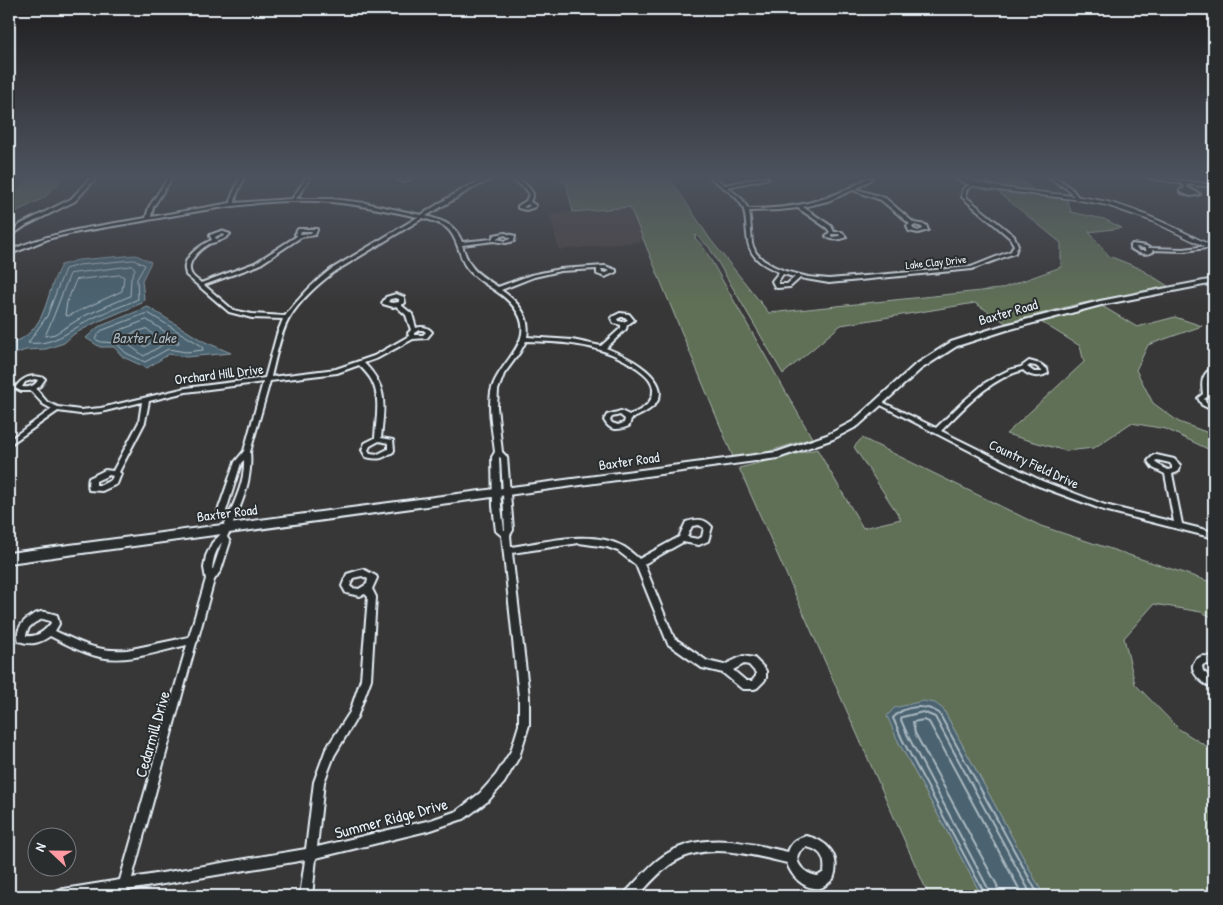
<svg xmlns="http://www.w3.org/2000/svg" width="1223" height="905" viewBox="0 0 1223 905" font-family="'Patrick Hand',sans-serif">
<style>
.built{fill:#494343}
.green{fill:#616f57;stroke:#a4b0a8}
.water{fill:#4b636f;stroke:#8a9ca6}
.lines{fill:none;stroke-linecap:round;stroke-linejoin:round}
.shore-far1{stroke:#a9b8c1;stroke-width:1}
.shore{stroke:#a9b8c1;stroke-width:2}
.minor-casing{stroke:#e8f1f8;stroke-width:4}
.tertiary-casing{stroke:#e8f1f8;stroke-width:3}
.secondary-casing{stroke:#e8f1f8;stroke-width:4}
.minor{fill:#2a2d2e;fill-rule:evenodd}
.tertiary{fill:#2a2d2e;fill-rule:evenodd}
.secondary{fill:#2a2d2e;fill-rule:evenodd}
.labels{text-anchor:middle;stroke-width:4;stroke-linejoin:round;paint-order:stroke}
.far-street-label{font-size:11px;fill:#e8f1f8;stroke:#2a2d2e}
.street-label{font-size:14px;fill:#e8f1f8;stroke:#2a2d2e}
.water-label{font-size:15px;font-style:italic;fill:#a9b8c1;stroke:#2a2d2e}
.near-street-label{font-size:16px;fill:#e8f1f8;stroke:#2a2d2e}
</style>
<rect width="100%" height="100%" fill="#383738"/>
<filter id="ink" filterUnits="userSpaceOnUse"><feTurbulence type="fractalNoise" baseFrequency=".02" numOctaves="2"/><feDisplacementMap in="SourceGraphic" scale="10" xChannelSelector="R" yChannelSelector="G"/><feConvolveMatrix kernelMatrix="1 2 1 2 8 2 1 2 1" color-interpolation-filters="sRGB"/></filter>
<g filter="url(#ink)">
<path class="built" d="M630 207 645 241 559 250 549 214Z"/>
<path class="green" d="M31 178H63L44 198 9 215V199Z
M559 178H670L710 239 769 313 1000 289 1061 267V243L998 192 1067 199 1071 212 1104 219 1122 228 1089 232 1109 256 1139 268 1168 286 1074 305 1006 323 975 303 841 325 783 374 709 247 696 235 695 238 704 248 812 438 767 452 733 457 630 207 573 212 566 183Z
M982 178C1003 178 1021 175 1036 193L993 188Z
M1102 306 1137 327 1175 317 1202 326 1148 345 1136 370 1153 403 1179 422 1214 435V452L1166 429 1131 423 1094 448 1066 451 1006 434 1084 362 1080 346 1041 322Z
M862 438 1041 526 1214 583V618L1201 612 1154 604 1124 638 1135 684 1179 729 1214 751V896H1044L943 709 898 741 982 896H929L739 468 817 449 863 528 901 519 854 447Z"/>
<path class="water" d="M136 255 151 262 142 280 144 298 142 303 97 322 74 334 64 343 46 349 26 350 9 356V345C50 329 43 297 61 265L78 260Z
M148 307 203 341 231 353 186 357 169 354 147 368 123 357 114 347H100L86 338 98 327Z
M923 701 935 703 943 709 1044 896H982L898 741 887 716 894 708Z"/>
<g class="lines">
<path class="shore-far1" d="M134 260 145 265 137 279 138 299C124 306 109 310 95 317 72 328 56 346 28 343L47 316 65 269 79 265Z
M133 266 135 269 131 278 130 296 84 316 55 334 45 336C55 315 61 295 70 274Z
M121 275 124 277 122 291 68 316 65 315 67 302 76 280Z
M148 313 202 346 203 350 186 352 168 349 145 362 126 353 116 343 101 342 95 339 101 331Z
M147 320 178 340 179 343 164 344 144 356 115 335 116 332Z
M147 329 157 338 145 347 130 337 131 334Z"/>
<path class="shore" d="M986 896 902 739 893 718C904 705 925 704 939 713L1039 896
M992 896 908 736 901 720 902 717 923 712 935 717 1032 896
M999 896 997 885 915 733 913 722 923 720 929 722 1023 896"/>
<g class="minor-casing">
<path id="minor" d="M91 178H96L75 201 25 226 9 237V234L21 224 71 199Z
M168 178H172L153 207 151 217 231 203 232 196 240 178H244L236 196 235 203 292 199 306 178H310L296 199H331L365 203 421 215C438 205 475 178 494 178L471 189 426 216C443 221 455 224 462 242L492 239 494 235 505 233 515 236 514 241 506 243 494 241 462 245C470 271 477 273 498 287L531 275 560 269 605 266 616 270V272L605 277 597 274V269L560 271 534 277 501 290C518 302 531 316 527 337L572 340 601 346 621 328V325L614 323 611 318 612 317 620 313 629 314 634 320 627 325 626 329 606 348C641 361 693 395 631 419L629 426C619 430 610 432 604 420L607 415 621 411 629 415C640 411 654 404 653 389 652 379 645 374 637 368 603 344 567 342 526 341L520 352 504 374 498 390 497 407 502 452 507 457 513 530 510 535 511 547C545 542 592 529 624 547 629 550 634 555 639 559L679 537 686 522C697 519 704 518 712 527L708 541 699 545 683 542 644 564 674 638 707 661 724 665 743 656 754 658 764 668 766 671V678L764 681 757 688 754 689H744L741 688 723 673 702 668 668 644 636 565 618 551 607 547 579 543 512 553 529 697V725L519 757 504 783 488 801 464 819 460 820 431 830 316 858 312 896H300L305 860 128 890 127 896H115L116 892 91 896H52L54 892 58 890 120 880 187 645C159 651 128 663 100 657 82 653 66 644 50 636 39 644 31 645 19 641 14 627 28 615 41 612 46 611 52 614 57 615L59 624 55 631C81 643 97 652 127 650L189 637 206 579 204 568 206 556 212 543 220 535 226 521 218 511 235 462 244 451 263 382 186 392 149 401 145 422 119 472 121 474 117 484 102 491 89 490C88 487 88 481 89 478L105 470 113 471 139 422 142 402 101 412 80 414 58 411 9 445V440L52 409 43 404 31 391H21L15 388C23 377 31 374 44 378L45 379 40 386 36 389 47 402 58 407 80 410 101 408 186 388 265 378 277 334 283 319 252 318 229 312 186 275C186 272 184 269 185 266 186 255 202 244 212 240L210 236V235L221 231 230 234C224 241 217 241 209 244 200 249 184 263 192 275 194 278 199 281 201 283L255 263 297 236 295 234 298 229H317V230L315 235 301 237 259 265 204 285 233 310 252 314 285 316C298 299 313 283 330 270L418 217C390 211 362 205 332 202 271 197 208 209 148 220 116 226 83 230 51 238 36 243 23 250 9 254V251C52 231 100 226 146 218L149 207ZM423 218C444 224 451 227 458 247 461 255 462 262 467 268 480 285 504 291 516 310 538 342 497 362 491 392 488 412 493 433 495 452L492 457 493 506 496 531 502 536 519 697V725L511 751 496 775 480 793 457 811 431 820 317 847 324 782 334 756 357 717 371 679 376 597 372 589 377 578 376 576 363 569 347 574 342 586 346 593 360 596 365 594 368 597 361 679 350 712 326 749 314 782 306 849 132 878 196 643 198 640V638L214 580 221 570 230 542 227 537C239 509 253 483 250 452L270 381 337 373 359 365C364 370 369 375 372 381 381 398 376 420 375 438L365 443 362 450 366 457C380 460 381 459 393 452L394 450 393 440 381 438C384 406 389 388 364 363L378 358 413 339 427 338 432 332C428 327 422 326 416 328L412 314 401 305 405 303 404 297 396 294 386 297 382 303 383 304 393 307 396 306 406 315 411 330 408 333 409 336 374 356 336 369 271 377C275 361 281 330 290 317 301 299 317 285 334 272ZM301 231H312L311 233 301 234H300ZM221 234 225 235 222 237 216 239 215 237ZM505 235 510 238V239L506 241 497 239 498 237ZM601 269H604L610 271 605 273 602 272ZM396 298 399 299V302L393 303 388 302 390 299ZM621 317H625L628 320 623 322 618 321 617 319ZM419 330H423L426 332 423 335H414V333ZM35 379 38 380C35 386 29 388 22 387L25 382ZM620 415 625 419 624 423 618 425 612 423 610 420 612 417ZM379 441 388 443V449L378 454 370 453 368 450 370 446ZM499 457 501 458 505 530H504L501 506ZM244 460C245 479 237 497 229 515L226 511 241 463ZM109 475 113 476 111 480 101 485H96V481ZM699 525 704 528 702 537 698 539 687 537 692 526ZM222 542 213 569 212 570C213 559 215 551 222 542ZM362 576 368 579 367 584 359 589 352 588 350 586 353 578ZM43 619 50 621 51 623C44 632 37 637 26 636 27 626 35 622 43 619ZM744 664 749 665 756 673V676L752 681H746L733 670Z
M397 178 404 179 413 178 404 182Z
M511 178C521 178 529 186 533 194L530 202 535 205V207L526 210 518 208V206L526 201 529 194 526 189ZM528 204 530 206 526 208 523 207Z
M711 178H716L725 185 759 178H769L727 187 742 199 748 209C792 209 829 202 868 178H873L856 189 885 198 914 223 926 225 928 230 918 233 909 231 907 226 910 224 881 200 853 190 828 201 803 207 831 226 834 232H842L846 237C841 240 831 241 826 236L830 232 827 228 798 208 779 210 749 211 750 218 752 244 756 253 763 260 773 266 785 271 808 277 829 279 971 267 1011 251 1014 245 1010 238 962 197 963 189 972 183H973V185L966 190V197L1014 236 1018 245 1015 253 972 269 829 283 800 278 790 287 777 288 775 287 772 281 779 272C760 264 748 256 747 234 746 224 746 215 743 207 736 194 722 187 711 178ZM915 225 922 227 923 229 918 231 913 229 912 227ZM831 234H839L840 236 832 237 831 236ZM783 274 794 277H795L787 284H779L778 281Z
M1049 178C1061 178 1072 188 1078 197L1075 198 1069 190Z
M1148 178H1162L1214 185V187L1185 184 1188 188 1200 194 1191 196 1180 192V190L1185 188 1181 183Z
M1132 244 1146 246 1149 248 1184 249 1214 245V247L1184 251 1152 250 1153 252C1145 256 1137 253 1130 248V247ZM1135 247 1144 248 1147 251H1140Z
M1029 361 1040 364 1047 369 1048 373C1040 378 1030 377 1023 370 989 379 965 407 941 431L1042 481 1105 505 1174 522 1165 474 1153 468 1148 461 1154 455H1156L1174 459 1180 465C1180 472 1178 472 1172 474L1182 524 1214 532V538L1104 510 1036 485 877 403 878 402H882L936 428 964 401 985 383 997 376 1009 370 1021 367ZM1030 365 1036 366 1042 371V372H1034L1027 367ZM1157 460 1170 463 1172 466V469L1168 470 1157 464 1155 461Z
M1214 367V372C1207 378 1207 385 1209 394L1214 395V399L1207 397 1204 399 1207 403 1214 407V411L1202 405 1198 398 1203 394C1201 382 1202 373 1214 367Z
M1202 656 1214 657V665L1204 664 1202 666 1203 671 1214 680V689C1201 683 1181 666 1202 656Z
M806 836C827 840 842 856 833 879 829 882 825 887 820 888 804 890 791 876 787 863 752 855 708 841 674 862 660 871 649 884 638 896H624L626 892C639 879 652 862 668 853 706 831 748 843 788 852 791 842 797 839 806 836ZM806 847C820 849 826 858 824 872L818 876C803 875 787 856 806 847Z"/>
</g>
<g class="tertiary-casing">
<path id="tertiary" d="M953 178C969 178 988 186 1005 188 1040 193 1074 194 1108 202 1145 212 1180 230 1214 247V251L1152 221 1106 205 1073 199 988 189 970 185Z"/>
</g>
<g class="secondary-casing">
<path id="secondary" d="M1214 279V283L1101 305 1007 330 957 346 921 369 858 426 833 439 778 458 9 563V553L777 452 827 435 852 422 915 365 951 342 1001 326 1100 301Z"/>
</g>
<use href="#minor" class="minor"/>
<use href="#tertiary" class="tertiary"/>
<use href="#secondary" class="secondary"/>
</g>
</g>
<linearGradient id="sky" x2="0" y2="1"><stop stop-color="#1f1e1f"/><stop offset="0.58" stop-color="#4d535e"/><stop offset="1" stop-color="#4d535e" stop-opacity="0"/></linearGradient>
<rect width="1223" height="305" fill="url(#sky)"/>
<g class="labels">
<g class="far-street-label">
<text transform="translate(936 262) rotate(-6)" y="4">Lake Clay Drive</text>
</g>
<g class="street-label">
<text transform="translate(1008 312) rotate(-16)" y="5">Baxter Road</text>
<text transform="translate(219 374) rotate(-7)" y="5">Orchard Hill Drive</text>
<text transform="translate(629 461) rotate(-8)" y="5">Baxter Road</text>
<text transform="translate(1034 464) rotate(25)" y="5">Country Field Drive</text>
<text transform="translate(227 513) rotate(-7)" y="5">Baxter Road</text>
</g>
<g class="water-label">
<text x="144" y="343">Baxter Lake</text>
</g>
<g class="near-street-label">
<text transform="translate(152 734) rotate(-74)" y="6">Cedarmill Drive</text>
<text transform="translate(391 818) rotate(-15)" y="6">Summer Ridge Drive</text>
</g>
</g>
<rect width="1223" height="905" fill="none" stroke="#2a2d2e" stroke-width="30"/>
<rect x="15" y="15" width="1193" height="875" fill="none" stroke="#e8f1f8" stroke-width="2" filter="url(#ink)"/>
<g transform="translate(52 852) rotate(292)"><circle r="24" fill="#2a2d2e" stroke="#767b7f"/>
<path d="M0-4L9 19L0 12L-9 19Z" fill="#ff9aa2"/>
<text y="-8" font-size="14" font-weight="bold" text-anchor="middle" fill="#e8f1f8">N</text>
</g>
</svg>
